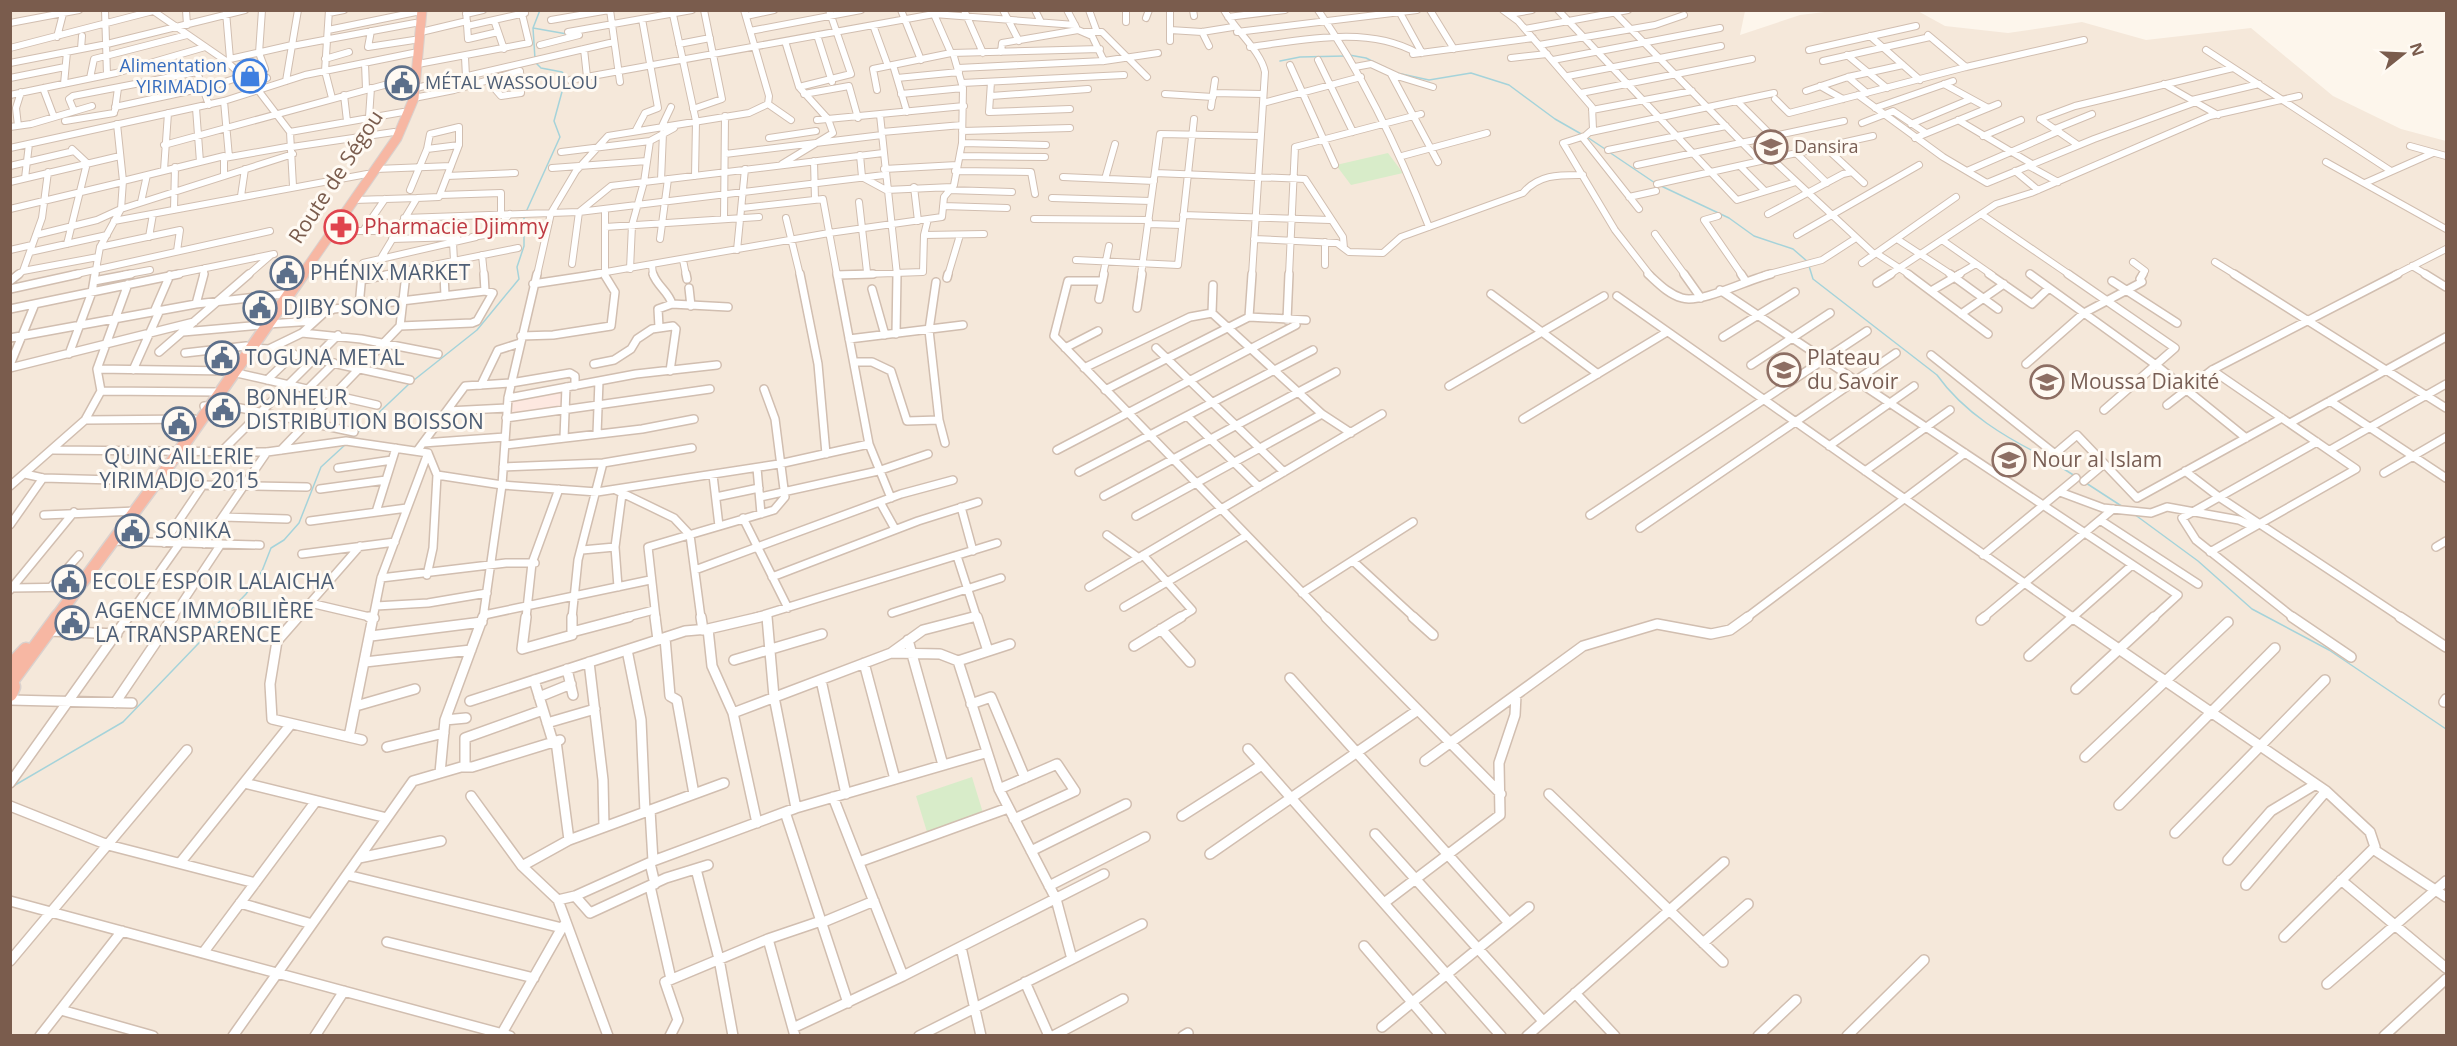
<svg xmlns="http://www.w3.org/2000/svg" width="2457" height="1046" viewBox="0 0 2457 1046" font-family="'Open Sans',sans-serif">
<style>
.residential{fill:#f5e8da}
.commercial{fill:#fde8e0}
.green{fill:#d8ecc9}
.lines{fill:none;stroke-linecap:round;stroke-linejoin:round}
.stream{stroke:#a5d3da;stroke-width:1.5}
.minor-far2-casing{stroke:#d1beb0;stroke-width:8}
.minor-far1-casing{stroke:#d1beb0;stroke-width:10}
.minor-casing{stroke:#d1beb0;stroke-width:12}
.highway-far2-casing{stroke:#dad1cd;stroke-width:11}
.highway-far1-casing{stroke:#dad1cd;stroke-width:14}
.highway-casing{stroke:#dad1cd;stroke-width:17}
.minor-far2{stroke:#fff;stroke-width:6}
.minor-far1{stroke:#fff;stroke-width:7}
.minor{stroke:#fff;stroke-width:9}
.highway-far2{stroke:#f7b7a3;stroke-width:9}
.highway-far1{stroke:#f7b7a3;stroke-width:11}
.highway{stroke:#f7b7a3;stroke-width:14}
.labels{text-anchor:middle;stroke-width:6;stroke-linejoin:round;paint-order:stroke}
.far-shop-label{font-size:18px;fill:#366cbe;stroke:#fffaf3;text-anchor:end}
.far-service-label{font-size:18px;fill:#4e5e75;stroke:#fffaf3;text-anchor:start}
.far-education-label{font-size:18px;fill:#785e54;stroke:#fffaf3;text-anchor:start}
.street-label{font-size:21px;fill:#7a5c4d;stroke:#fffaf3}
.health-label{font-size:21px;fill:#be3a42;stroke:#fffaf3;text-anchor:start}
.service-label{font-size:21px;fill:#4e5e75;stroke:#fffaf3;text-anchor:start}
.education-label{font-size:21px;fill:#785e54;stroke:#fffaf3;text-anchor:start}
</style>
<rect width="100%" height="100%" fill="#fdf6ec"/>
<path class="residential" d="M1841 10H1916L1945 26 2008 33 2082 22 2146 40 2251 28 2333 96 2401 129 2446 141V1035H11L10 11H1745L1740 35 1800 15Z"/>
<path class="commercial" d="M565 390 564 409 502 420 504 400Z"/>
<path class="green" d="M1388 153 1403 173 1351 185 1336 165Z
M972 777 983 813 927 832 916 796Z"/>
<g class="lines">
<path class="stream" d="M533 28 567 34
M1349 55 1366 58 1392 71
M535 59 533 28 540 10
M1280 61 1300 57 1345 56
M1397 73 1429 80 1471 73 1509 85 1555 119 1583 135
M1587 137 1605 149
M1609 152 1655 183
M1659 185 1729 218 1754 236 1793 249 1808 262
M526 212 560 137 554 121 566 77 562 72 541 68 536 63
M1809 266 1813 279 1937 375C1964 413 2006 438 2047 458
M351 439 409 384 477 330 519 279 517 267 524 246V217
M2051 461 2075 476
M2086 483 2123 507
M2134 514 2198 561 2252 609 2329 650 2446 729
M10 788 123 722 246 594 262 571 271 548 284 540 299 523 321 467 346 444"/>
<g class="minor-far2-casing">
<path id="minor-far2" d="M105 10 107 75
M152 10 226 61 258 90 290 132 293 186
M186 10 187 25
M262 10 259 53 265 69
M329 10 325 71 332 98
M466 10 468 39 498 32
M610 10 620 82
M672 10 696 121 695 176
M744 10 769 96 768 104 791 120
M901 10 921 60
M964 10 983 53
M1003 10 1019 41
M1035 10 1041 22
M1067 10 1076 27
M1089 10 1097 32
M1126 10V22
M1170 10V41
M1193 10 1194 16
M1224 10C1235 30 1261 51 1265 72L1252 275
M1318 10C1365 78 1399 150 1429 227
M1430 10 1454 49
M1503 10 1518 21 1592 107 1593 129 1585 136 1563 143 1615 230 1650 275
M1558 10 1737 200 1796 182
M226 12 230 59
M933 12 951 53
M329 13 344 10
M1400 13 1422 53
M1615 13 1760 161
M466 14 483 10
M1510 14 1532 10
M746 16 774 10
M1228 17 1285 10
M1146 18 1149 10
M494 20 504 49
M551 20 609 10
M10 23 79 10
M873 25 888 66
M467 26 525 13
M1525 29 1628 10
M328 30 416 12
M1170 30 1202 32 1233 27
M371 31 368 47 414 40
M750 31 861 10
M421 32 467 21
M568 32 692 10
M1085 32H1102L1147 77
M1202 32 1209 46
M1237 32 1417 10
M817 35 832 82
M1928 35 1966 67
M1870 36 1920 80
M57 37 64 10
M679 44 710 38
M540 45 579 35
M1539 45 1655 25 1684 15
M292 46 415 23
M1250 47C1303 40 1368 25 1417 53
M10 48 153 11
M81 49 82 36
M584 49 587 77
M1809 50 1916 26
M2206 50 2391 171
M1001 52 1002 43 1078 30 1092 36 1104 61
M1413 54 1533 38
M1847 55 1887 88
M465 57 466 77
M1511 58 1547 54
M325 59 349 52
M1318 60 1353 132
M1553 60 1720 28
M1823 61 1930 37
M10 63 107 44 245 10
M365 63 366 89
M418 64 529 43 522 14
M893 65 907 112
M1290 65 1335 165
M1355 67 1371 64 1397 76 1433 87
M958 68 1104 61 1158 53
M197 72 209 105
M1391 74 1438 162
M1568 76 1721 46
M1848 77 1867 93
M10 78 65 67
M90 78 94 59 187 35
M897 78 959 72
M570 80 934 14 1075 25
M286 81 298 10
M991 82 989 112 1070 109
M250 83 267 78
M962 83 1124 75
M64 84 67 52
M1944 84 1988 108
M2164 84 2218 115
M1820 86 1843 99
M799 87 851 74 829 10
M43 88 54 117
M416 88 614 42
M203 89 243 76
M877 90 873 69 951 53 1100 49
M1806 91 1848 77 1903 65
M1213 93 1263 94
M1581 93 1752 59
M804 94 849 86 858 118
M901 94 963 88
M1165 94 1213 97
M10 95 116 73 205 47
M344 95 347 121
M1858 95 1943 157 1987 183 2094 139 2196 102
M991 96 1088 89
M414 98 454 90 520 71 521 93 501 96 488 81
M1775 99 1789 113 1966 67 2084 40
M2192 100 2259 84
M224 101 229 157
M1737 101 1772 136
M1263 103 1361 77
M115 107 203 88
M1211 107 1215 80
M196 108 200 162
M1875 108 1953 81
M693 109 722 99 704 10
M115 110 118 88
M1592 110 1692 91
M74 111 69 99 73 96 197 72 230 59 292 45
M880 115 897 275
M369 117 371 88
M2040 119 2075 106 2233 68
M2040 119 2078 145
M817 120 964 106
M1958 120 2032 164
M65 121 114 113
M1862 123 1893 111 1926 133
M1911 124 1971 99
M18 126 16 108 21 92
M662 126 671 107
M10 127 31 124 92 106
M2055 129 2092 114
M636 130 645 113 658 108 642 19
M962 131 1070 128
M290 132 403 112
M882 132 962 125
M1591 132 1774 93
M1983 136 2021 120
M1582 137 1639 209
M769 138 816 131
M1915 138 1998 104
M962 143 1046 145
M164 145 410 78
M2410 146 2446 156
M292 147 394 132
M1825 147 1864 183
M10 148 224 101 305 75 413 53
M427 149 459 145
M1608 150 1726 126
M561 152 650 141
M1796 153 1827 183
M725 154 882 135
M860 155 862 177 886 190 952 187
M960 156 1045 157
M1402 156 1487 133
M224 158 292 146
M1772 159 1874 254
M814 161 815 200
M2326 162 2446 229
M782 164 833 133 828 119 799 87 785 41
M1637 165 1844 121
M10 166 74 151
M1740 166 1765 191
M2029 166 2058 182
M552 168 647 161
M376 169 451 166
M884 169 957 165
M164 170 168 113
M955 171 1031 172 1035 194
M1967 171 2059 131
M2015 171 2038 190
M1155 173 1305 179 1343 237 1344 248
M447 176 515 173
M1063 177 1154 181
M25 178 29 144
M1105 179 1115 144
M661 180 663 133
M123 181 224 156V176
M10 182 120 156
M2365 183 2433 153
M1657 184 1873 136
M914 187 918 221
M948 190 1012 192
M440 195 501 193V214
M241 196 245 169
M1629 197 1656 191
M1052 198 1151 201
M354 200 417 198
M141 202 147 175
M859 202 867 272
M943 206 1007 208
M742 208 823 199 837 275
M10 209 123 182
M605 209V275
M174 210 175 167
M1768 214 1843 174 1852 172
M1981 214 2070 275
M1183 215 1330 220
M1718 216 1704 220 1742 275
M404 218 579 212 884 175
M786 218 800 275
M724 219 725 116
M1034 219 1149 220
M114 221 367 174
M1148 224 1182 225
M605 227 759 217
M329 231H397
M363 231 385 199
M1655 234 1685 275
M36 235 97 220 121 209 293 154
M924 235 984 234
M1797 235 1919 165
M149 237 153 214
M472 237 491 234 510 214
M392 239 457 237
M660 239 668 179
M1254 239 1337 243 1349 252 1383 253 1401 237 1523 193C1539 174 1560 175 1583 175
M1897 239 1952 275
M1942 240 1992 275
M453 242 454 261
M1325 242V265
M67 244 87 163 72 149
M100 247 180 230 177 251
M10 250 32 245
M737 250 745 169
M30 252 107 235
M1876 253 1910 275
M482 255 484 275
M381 258 417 198 439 197 459 145V127L430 134 427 149 410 190
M683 260 686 275
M1076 260 1178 265 1194 119
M2133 262 2145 271 2142 275
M2215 262 2236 275
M444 263V275
M1862 263 1956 197
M572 264 579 212 611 186 883 153
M652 265 653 275
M2412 266 2427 275
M630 269 632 225 644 182 650 141 674 128
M23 271 42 218 48 172
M17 275 23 271 98 257
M72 275 270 231
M95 275 100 247 121 209 123 181 117 124
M123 275 150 270
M172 275 274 254
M203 275 205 268
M248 275 271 255
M362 275 363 263 476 237
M384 275 518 248
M406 275V271
M537 275 551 213 576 171 608 136 749 113 768 104
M589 275 829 233 942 217 944 197 954 185 962 143 963 88 953 53
M837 275 923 272 924 235 928 219
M948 275 960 235
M1103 275 1109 246
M1141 275 1160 134 1260 136
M1289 275 1295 147 1421 114
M1765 275 1822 260 1856 238
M1889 275 1996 204 2031 193 2210 116 2299 96
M1957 275 1976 264
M2395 275 2446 249"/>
</g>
<g class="minor-far1-casing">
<path id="minor-far1" d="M444 274 445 296
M484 274 485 291
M653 274C657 286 669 292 672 304L728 307
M686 274 687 279
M800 274 818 364 826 454
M837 274 869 444 891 498
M1648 274C1658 283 1668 294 1682 298 1701 304 1749 279 1771 274
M1684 274 1701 298
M1741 274 1745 280
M1908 274 1988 334
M1950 274 1998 309
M1989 274 2032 304 2049 288
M2030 274 2156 365 2246 438
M2068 274 2175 348 2104 410
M2234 274 2446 408
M2425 274 2446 287
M837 275 873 274
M947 278 948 274
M361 280 392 274
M10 281 19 274
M94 281 131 274
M1102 281H1068L1054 336 1327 618
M2112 281 2177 323
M936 282 929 330 939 420 945 443
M1877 283 1891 274
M533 284 599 274
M689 288 691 306
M10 289 78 274
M872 289 885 335
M1720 290 2178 595 2153 618
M1931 291 1960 274
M1491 294 1598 374
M1617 296 2074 618
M1099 299 1104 274
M196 304 204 274
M359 306 362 274
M1137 308 1142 274
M10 309 179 274
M154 312 170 275
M1212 313 1322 414 1351 433
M1212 313 1213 285
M1961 314 2004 284
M1249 317 1252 274
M1287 320 1289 274
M268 324 314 321
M659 327 658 309 672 304
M183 332 261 325
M302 333 361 339 438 354
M896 334 897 274
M521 336 553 335 611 326 615 292 604 274
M1723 337 1795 292
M10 338 196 304 283 294
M849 339 963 325
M251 348 269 349 410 380
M1065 348 1098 331
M1156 348 1284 472
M269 349 302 333 324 313 334 309 485 291 493 293 477 321 472 323 400 326
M159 352 249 274
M185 353 246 346
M69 354 92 292 95 274
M1931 355 2055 454
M854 362H872L891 371 907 421 939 420
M594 364 614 360 631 349 637 339 652 329 673 326 676 329 670 371
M2026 364 2084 313 2142 282 2140 279 2143 274
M10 365 35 304
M1751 365 1830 313
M10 368 194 322
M1084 368 1190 317 1212 313
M97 369 228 371 377 405
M133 370 160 310
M267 380 294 354
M481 385 498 350 520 343
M1449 386 1604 296
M307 390 334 363
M1105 390 1249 317 1306 320
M101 391 220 392
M508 398 636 374 717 365
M2330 401 2446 478
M2167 405 2212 370 2398 274
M204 406 226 405 354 432
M447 411 507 408
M1187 416 1259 487
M506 418 710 389
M1523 419 1667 332
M85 420 194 419
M2290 423 2446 337
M597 434 599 381
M564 438 566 387
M423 443 505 437
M505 445 642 429 694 419
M1829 446 1914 386
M53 450 267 452 346 441 428 453
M281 450 400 326 406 274
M1057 450 1296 325
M2330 450 2446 384
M222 451 338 335
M417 451 465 386 511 383 570 373 575 376V386
M2050 458 2077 435 2137 498 2282 418
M503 467 603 463 692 448
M338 468 392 460
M757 468 761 514
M1865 471 1950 410
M2185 471 2219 497 2402 618
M1079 472 1313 350
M2384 473 2446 437
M25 474 43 478 149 481
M437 475 502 485 597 492 779 464 869 444
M713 475 719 526
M2084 481 2104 464
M147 484 307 487
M10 486 85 420 101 391 97 369 128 284
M320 489 386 480
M616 490 674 518 690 535 701 618
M2060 492 2103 508 2151 513 2167 507 2239 520 2254 527
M1104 496 1336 372
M716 497 759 488
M760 497 878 471 928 454
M880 502 895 529
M961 507 973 551
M376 512 396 448
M44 515 136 511
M1590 515 1867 331
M1136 516 1322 414
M223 517 287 519
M743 518 788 608
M2100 520 2198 584
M310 521 407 508
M10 525 43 478
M1640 528 1896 353
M1107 535 1139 558
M112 541 260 545
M164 543 203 485
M204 544 267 452
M2436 547 2446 541
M582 550 615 547
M2210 552 2356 469 2212 370
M302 554 395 542
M1143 555 1192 610 1179 618
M1983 555 2076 478
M957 556 977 618
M1353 561 1415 618
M695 570 901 494 953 480
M427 575 433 548 437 475 428 453
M772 577 918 521 978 502
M381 578 506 563H535
M51 587 79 555
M618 587 615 547 622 494
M1089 587 1382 414
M10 588 81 587
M10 590 74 512
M1302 593 1413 522
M310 603 374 618
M376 606 428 603 487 593
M1124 607 1246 536
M892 613 1001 578
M484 615 650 580
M767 615V618
M127 618 180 543
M172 618 221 544
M297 618 360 546
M373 618 381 578 428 453
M483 618 502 485 508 398 537 274
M526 618 532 563 559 489
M572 618 578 560 603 463
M623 618 654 610
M656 618 648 547 774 510 785 497 775 419 764 389
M753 618 997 543
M968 618 976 616
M1746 618 1965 453
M1983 618 2113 509
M2072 618 2132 565
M2294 618 2196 540 2182 518 2317 442"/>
</g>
<g class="minor-casing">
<path id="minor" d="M298 617 277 641 270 684 272 719 362 740
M369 617 374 618
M526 617 522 649 572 635V617
M655 617 658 640
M701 617 703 630
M767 617 774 697 796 808
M977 617 988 651
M1326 617 1501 794
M1413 617 1433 635
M2072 617 2326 791 2370 832 2375 847 2284 937
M2292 617 2351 657
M2400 617 2446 647
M1981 620 1985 617
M708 629 712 666 733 713 757 823
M1161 629 1190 662
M49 631 117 634
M572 632 629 617
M371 636 482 622
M665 638 670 696 677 700 694 794
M908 640 943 765
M1134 646 1181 617
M627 650 641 720 645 812
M891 653 940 654 958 661 1010 644
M2029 656 2073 617
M734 660 822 634
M958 661 999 789 1056 899 1072 959
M365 662 471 650
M589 662 603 780 604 827
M864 663 895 779
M567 669 573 695
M1290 678 1509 923
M534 680 553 742
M821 680 846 794
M2076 689 2154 617
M539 697 571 684
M10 700 132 703
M470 701 685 631 708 629 760 617
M2444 702 2446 699
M115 703 173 617
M971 704 991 697 1025 778
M356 706 415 689
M733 713 891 653 923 630 973 617
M445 720 466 718
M547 723 595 709
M349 737 373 617
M556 741 569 840
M387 747 444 733
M1248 749 1501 1036
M2085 757 2228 622
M1425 761 1583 646 1657 624 1711 634 1730 630 1748 617
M465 767V738L543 710
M440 773 445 720 483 617
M10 783 128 617
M244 783 387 818
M999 789 1057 764 1075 791 1014 819
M1549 794 1723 962
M471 796 522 866 558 900 608 1036
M833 797 903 976
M2119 805 2275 648
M10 806 108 845 255 883
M650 810 653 861
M785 812 848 1003
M1182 816 1262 765
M2175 833 2325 680
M1375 834 1543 1021
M2373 849 2446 897
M1031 851 1126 804
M1210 854 1418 710
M359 858 441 841
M2228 860 2271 811 2316 784
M859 862 1008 808
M180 863 291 724
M650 863 655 884
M522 866 569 840 724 783
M696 869 719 959 733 1036
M347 875 562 928
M2341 880 2446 968
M2246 885 2326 791
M650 886 671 979
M1049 886 1145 837
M575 896 590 913 666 878 708 865
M558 900 575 896 653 861 796 808 985 753
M10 901 510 1036
M240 903 312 924
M1384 903 1500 815 1499 763 1515 715 1516 695
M821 923 874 901
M768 939 795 1036
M387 942 534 978
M1703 943 1748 904
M1364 946 1441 1036
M961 947 981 1036
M203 953 316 801
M10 961 187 750
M1025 982 1049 1036
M2327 984 2446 881
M1575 993 1615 1036
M61 1010 153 1036
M1382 1027 1529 907
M793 1028 903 976 1104 874
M501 1035 563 926
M40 1036 122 931
M233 1036 413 781 461 767H472L560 740
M315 1036 344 991
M670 1036 678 1020 665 982 768 939 821 921
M919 1036 1142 924
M1053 1036 1123 999
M1183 1036 1188 1033
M1527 1036 1724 862
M1758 1036 1796 1000
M1847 1036 1924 960
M2384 1036 2446 979"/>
</g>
<g class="highway-far2-casing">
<path id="highway-far2" d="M302 275 397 138 414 98 422 10"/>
</g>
<g class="highway-far1-casing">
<path id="highway-far1" d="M56 618 180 450 303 274"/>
</g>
<g class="highway-casing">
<path id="highway" d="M10 667 26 650
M10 694 13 687 11 681 58 617"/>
</g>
<use href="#minor-far2" class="minor-far2"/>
<use href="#minor-far1" class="minor-far1"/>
<use href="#minor" class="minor"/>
<use href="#highway-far2" class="highway-far2"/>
<use href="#highway-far1" class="highway-far1"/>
<use href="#highway" class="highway"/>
</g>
<defs>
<g id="shop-ring" transform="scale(1.725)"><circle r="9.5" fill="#fffaf3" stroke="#3f7fe0" stroke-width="1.5"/><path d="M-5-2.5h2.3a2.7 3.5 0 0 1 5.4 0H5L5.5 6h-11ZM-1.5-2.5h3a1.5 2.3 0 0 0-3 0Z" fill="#3f7fe0"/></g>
<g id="civic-ring" transform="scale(1.725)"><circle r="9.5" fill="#fffaf3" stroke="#5c6f8a" stroke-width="1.5"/><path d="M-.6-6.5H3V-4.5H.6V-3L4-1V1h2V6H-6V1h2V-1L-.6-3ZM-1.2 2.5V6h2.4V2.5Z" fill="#5c6f8a"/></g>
<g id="school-ring" transform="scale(1.725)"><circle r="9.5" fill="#fffaf3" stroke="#8d6e63" stroke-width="1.5"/><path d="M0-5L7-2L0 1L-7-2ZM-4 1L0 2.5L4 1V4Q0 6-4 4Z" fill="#8d6e63"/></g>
<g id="pharmacy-ring" transform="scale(1.725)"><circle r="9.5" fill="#fffaf3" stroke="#e0444e" stroke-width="1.5"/><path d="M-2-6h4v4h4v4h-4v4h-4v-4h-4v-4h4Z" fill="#e0444e"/></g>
</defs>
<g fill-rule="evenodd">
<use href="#shop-ring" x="250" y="76"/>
<use href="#civic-ring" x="402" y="83"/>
<use href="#school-ring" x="1771" y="147"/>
<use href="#pharmacy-ring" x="341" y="227"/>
<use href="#civic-ring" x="287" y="273"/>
<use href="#civic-ring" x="260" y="308"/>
<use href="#civic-ring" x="222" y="358"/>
<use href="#school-ring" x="1784" y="370"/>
<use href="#school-ring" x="2047" y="382"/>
<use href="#civic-ring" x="223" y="410"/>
<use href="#civic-ring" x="179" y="424"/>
<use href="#school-ring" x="2009" y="460"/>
<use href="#civic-ring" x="132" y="531"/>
<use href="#civic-ring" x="69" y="582"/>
<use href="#civic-ring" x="72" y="623"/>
</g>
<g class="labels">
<g class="far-shop-label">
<text x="227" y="72">Alimentation<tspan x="227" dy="21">YIRIMADJO</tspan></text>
</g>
<g class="far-service-label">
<text x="425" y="89">MÉTAL WASSOULOU</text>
</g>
<g class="far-education-label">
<text x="1794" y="153">Dansira</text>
</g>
<g class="street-label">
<text transform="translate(336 177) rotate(-57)" y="7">Route de Ségou</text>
</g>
<g class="health-label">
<text x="364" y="234">Pharmacie Djimmy</text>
</g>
<g class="service-label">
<text x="310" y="280">PHÉNIX MARKET</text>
<text x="283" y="315">DJIBY SONO</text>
<text x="245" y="365">TOGUNA METAL</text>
<text x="246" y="405">BONHEUR<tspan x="246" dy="24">DISTRIBUTION BOISSON</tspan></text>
<text x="179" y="464" text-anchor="middle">QUINCAILLERIE<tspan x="179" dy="24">YIRIMADJO 2015</tspan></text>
<text x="155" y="538">SONIKA</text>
<text x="92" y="589">ECOLE ESPOIR LALAICHA</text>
<text x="95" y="618">AGENCE IMMOBILIÈRE<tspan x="95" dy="24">LA TRANSPARENCE</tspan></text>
</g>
<g class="education-label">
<text x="1807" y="365">Plateau<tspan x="1807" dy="24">du Savoir</tspan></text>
<text x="2070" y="389">Moussa Diakité</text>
<text x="2032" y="467">Nour al Islam</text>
</g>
</g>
<rect width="2457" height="1046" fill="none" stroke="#7a5c4d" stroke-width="24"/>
<g transform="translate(2403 54) rotate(72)" stroke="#fffaf3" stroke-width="4.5" paint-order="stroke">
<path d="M0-4.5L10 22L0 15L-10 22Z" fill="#7a5c4d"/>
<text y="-9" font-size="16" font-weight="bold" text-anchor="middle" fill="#7a5c4d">N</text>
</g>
</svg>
